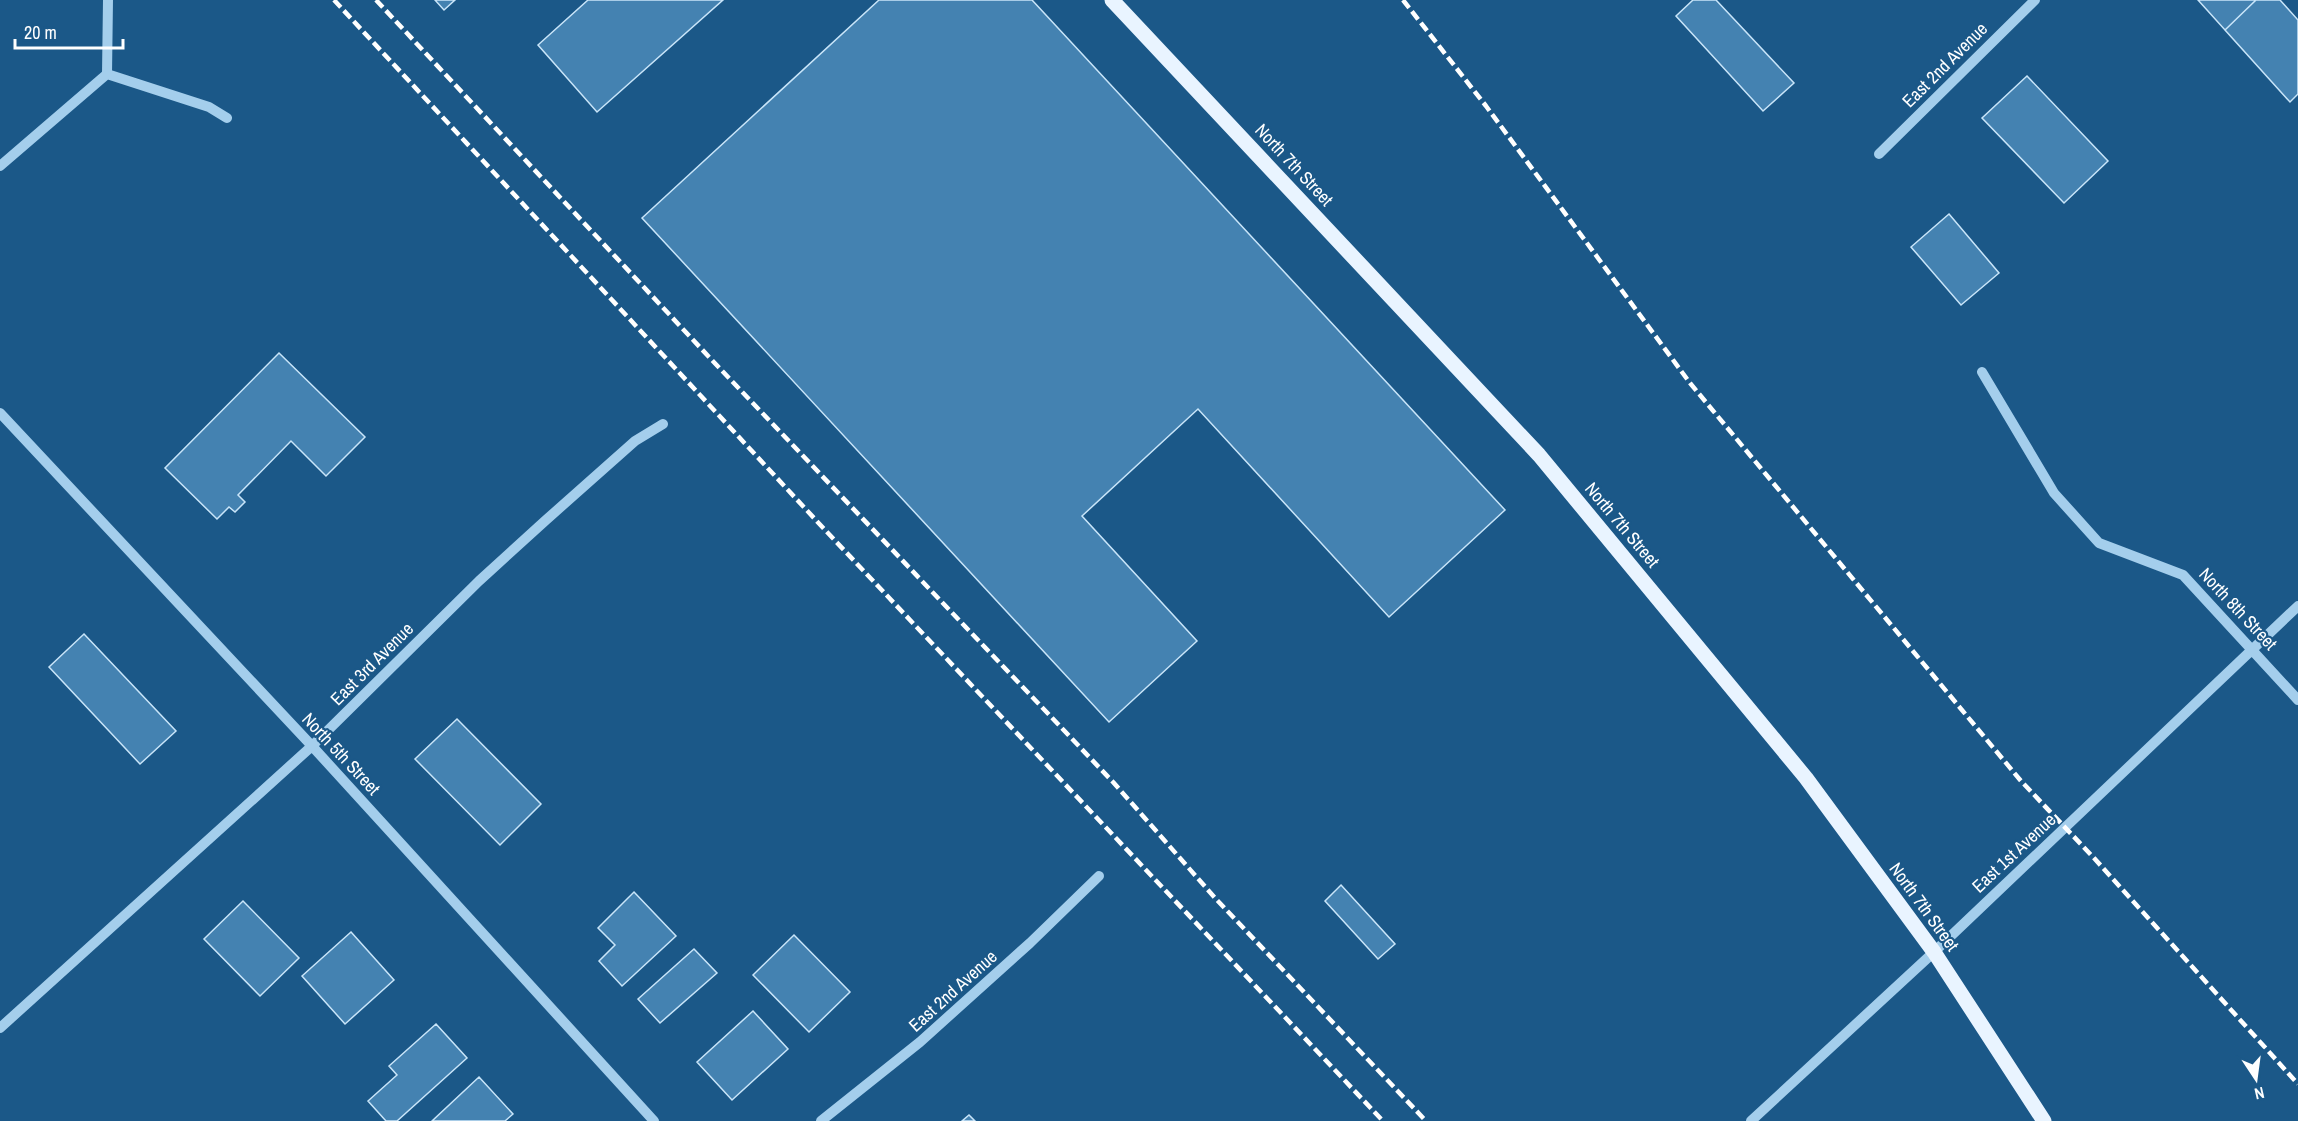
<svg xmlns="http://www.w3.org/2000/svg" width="2298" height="1121" viewBox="0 0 2298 1121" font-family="'Archivo Narrow',sans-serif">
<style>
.building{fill:#4482b1;stroke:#c9e5f9;stroke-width:1.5}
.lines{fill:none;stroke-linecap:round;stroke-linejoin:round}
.minor{stroke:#a4ceec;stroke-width:10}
.major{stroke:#e9f4ff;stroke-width:15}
.rail{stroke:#fff;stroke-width:4.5;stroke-dasharray:10 4.5;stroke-linecap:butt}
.labels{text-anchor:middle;stroke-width:4.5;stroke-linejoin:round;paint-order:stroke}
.street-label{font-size:18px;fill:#fff;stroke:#1b5888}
</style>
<rect width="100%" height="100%" fill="#1b5888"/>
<path class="building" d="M435 0H455L444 10Z
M588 0H723L597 112 538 45Z
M879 0H1032L1505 510 1389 617 1198 409 1082 516 1197 641 1109 722 642 218Z
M1693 0H1716L1794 83 1763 111 1676 16Z
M2198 0H2256L2225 30Z
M2256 0H2280L2298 20V94L2290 102 2225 30Z
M2027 76 2108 161 2064 203 1982 118Z
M1949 214 1999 273 1961 305 1911 247Z
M279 353 365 437 326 476 291 441 238 495 245 502 235 512 229 507 217 519 165 468Z
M84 634 176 731 140 764 49 667Z
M457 719 541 804 500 845 415 759Z
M1341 885 1395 944 1378 959 1325 901Z
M634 892 676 936 622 986 599 961 615 945 598 928Z
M243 901 299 958 260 996 204 939Z
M351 932 394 980 345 1024 302 976Z
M794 935 850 992 809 1032 753 975Z
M694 949 717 973 660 1023 638 999Z
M753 1011 788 1049 732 1100 697 1062Z
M436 1024 467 1058 397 1121H386L368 1101 397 1075 389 1066Z
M479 1077 513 1114 505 1121H432Z
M969 1115 975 1121H962Z"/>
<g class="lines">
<path class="minor" d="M108 0 107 74 209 107 227 118
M1879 154 2035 0
M0 166 107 74
M1982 372 2054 493 2099 543 2183 575 2298 700
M0 413 312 746 654 1121
M0 1028 312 746 479 581 546 520 635 441 663 424
M821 1121 920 1042 1030 943 1099 876
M1751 1121 1934 952 2298 606"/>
<path class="major" d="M1112 0 1539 455 1806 778 1934 952 2044 1121"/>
<path class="rail" d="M334 0 826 531 1383 1121
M376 0 709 357 1113 782 1216 899 1426 1121
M1403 0 1486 106 1690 383 2021 781 2094 858 2298 1084"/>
</g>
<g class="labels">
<g class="street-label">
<text transform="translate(1945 65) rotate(-45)" y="6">East 2nd Avenue</text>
<text transform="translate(1294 165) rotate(47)" y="6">North 7th Street</text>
<text transform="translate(1622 525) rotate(50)" y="6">North 7th Street</text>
<text transform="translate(2238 609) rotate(47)" y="6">North 8th Street</text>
<text transform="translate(372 664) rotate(-45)" y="6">East 3rd Avenue</text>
<text transform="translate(341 754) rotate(47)" y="6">North 5th Street</text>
<text transform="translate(2014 853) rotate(-43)" y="6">East 1st Avenue</text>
<text transform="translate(1924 907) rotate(54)" y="6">North 7th Street</text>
<text transform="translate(953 991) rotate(-42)" y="6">East 2nd Avenue</text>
</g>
</g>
<g transform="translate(2256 1079) rotate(167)" stroke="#1b5888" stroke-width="4.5" paint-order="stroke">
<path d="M0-4.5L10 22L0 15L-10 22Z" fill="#ffffff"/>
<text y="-9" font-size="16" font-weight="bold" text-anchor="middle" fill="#ffffff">N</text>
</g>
<path d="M15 39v9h108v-9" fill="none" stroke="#ffffff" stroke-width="3"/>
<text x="24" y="39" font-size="18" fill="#ffffff" stroke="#1b5888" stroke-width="4.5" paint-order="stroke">20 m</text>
</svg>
